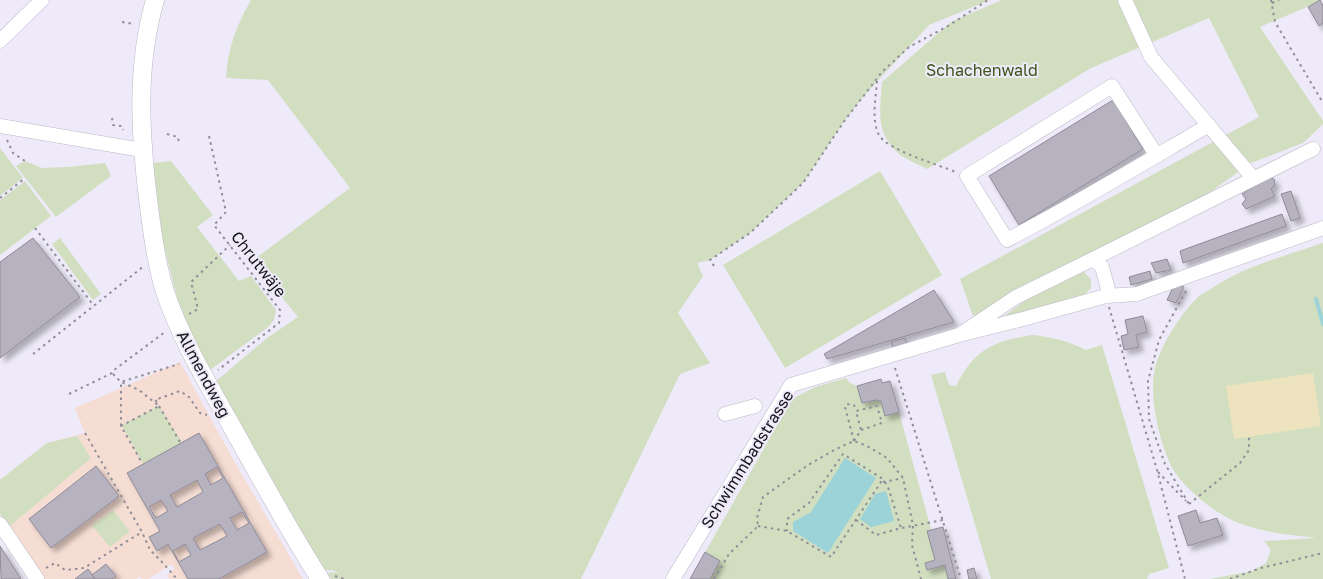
<svg xmlns="http://www.w3.org/2000/svg" width="1323" height="579" viewBox="0 0 1323 579" font-family="'Golos Text',sans-serif">
<style>
.education{fill:#f5ddd3}
.green{fill:#d1dfc0}
.sand{fill:#ede3be}
.water{fill:#9bd3d9}
.lines{fill:none;stroke-linecap:round;stroke-linejoin:round}
.stream{stroke:#9bd3d9;stroke-width:4}
.building{fill:#b6b2c0;stroke:#908b99;fill-rule:evenodd;filter:url(#shadow)}
.minor-casing{stroke:#bcb8c6;stroke-width:15}
.major-casing{stroke:#bcb8c6;stroke-width:19}
.path{stroke:#918e98;stroke-width:2;stroke-dasharray:2.5 4;stroke-linecap:butt}
.minor{stroke:#fff;stroke-width:14}
.major{stroke:#fff;stroke-width:18}
.labels{text-anchor:middle;stroke-width:4;stroke-linejoin:round;paint-order:stroke}
.park-label{font-size:16px;fill:#3d5318;stroke:#eeeaf9}
.street-label{font-size:16px;fill:#17151a;stroke:#eeeaf9}
</style>
<defs>
<filter id="shadow"><feDropShadow dx="4.5" dy="4.5" stdDeviation="2.5" flood-color="#0004"/></filter>
</defs>
<rect width="100%" height="100%" fill="#eeeaf9"/>
<path class="education" d="M180 362 234 461 303 579H170L167 575 174 569 172 564 148 579H142L139 577 136 579H43L16 534 0 514V480L47 443 85 433 75 408Z"/>
<path class="green" d="M251 0H990L929 25 864 96 845 120 803 183 750 233 710 260 697 263 703 276 678 313 710 363 680 374 581 579H331L327 573 339 572 323 569 298 531 215 382 267 338 298 317 252 261 350 188 268 80 226 78C228 48 236 26 251 0Z
M1002 0H1323L1260 27 1323 121V124L1303 143 1251 163 1196 202 1016 297 973 316 960 279 1259 117 1209 18 1091 68 927 169C918 164 907 160 899 154 875 133 880 110 882 82L951 22Z
M0 148 23 178 0 196Z
M25 161 42 168 68 167 105 163 111 176 56 217 16 166Z
M171 161 213 215 197 227 239 281 251 276 276 310 274 320 267 328 210 370 194 342 178 302 163 242 153 163Z
M880 171 942 275 785 368 723 265Z
M25 181 51 216 0 255V200Z
M60 238 101 294 93 300 52 244Z
M1323 243V579H1210L1252 571 1266 563 1271 550 1264 541 1316 538C1284 534 1250 532 1221 514 1207 506 1186 488 1176 474 1160 450 1147 392 1156 364 1163 342 1179 317 1195 300 1199 295 1206 292 1211 289 1244 266 1285 256 1323 243Z
M1084 272 1091 279V288L1084 295 1002 318C1026 298 1053 281 1084 272Z
M1032 335C1052 337 1068 341 1086 350L1102 345 1169 568 1149 574 1147 579H991L931 375 945 372 949 385 956 386C974 350 993 341 1032 335Z
M846 378 850 383 857 386 862 403 876 400 881 401 885 416 899 412 931 529 928 531 935 560 927 570 945 565 948 579H690L792 399 815 387Z
M159 406 182 442 143 464 122 425Z
M77 436 91 458 10 526 0 514V480L47 443Z
M113 510 130 531 110 547 92 526Z"/>
<path class="sand" d="M1313 373 1321 426 1234 439 1226 386Z"/>
<path class="water" d="M845 458 876 478 828 553 793 531V522L811 512Z
M886 491 894 521 871 527 860 519 875 494Z"/>
<g class="lines">
<path class="stream" d="M1316 299 1323 324"/>
</g>
<path class="building" d="M1320 0 1323 6V23L1319 26 1308 7Z
M1113 100 1143 149 1019 225 989 176Z
M1268 177 1274 179 1275 185 1271 189 1275 196 1246 209 1242 204 1246 199 1242 194Z
M1291 191 1300 218 1291 221 1281 194Z
M1282 214 1286 226 1183 263 1180 251Z
M33 238 80 297 0 358V262Z
M1167 259 1171 270 1156 273 1151 263Z
M1150 271 1152 279 1131 285 1129 277Z
M1175 283 1184 287 1176 303 1167 300Z
M934 290 954 322 827 359 824 354Z
M1143 316 1147 332 1136 335 1139 347 1124 350 1121 336 1128 334 1125 320Z
M905 338 907 345 894 350 891 342Z
M881 379 882 383 890 381 899 412 885 416 881 401 876 400 862 403 857 386Z
M199 433 267 552 219 579H188L168 544 157 551 149 537 160 531 127 473ZM217 467 223 478 211 485 205 474ZM197 480 203 492 177 507 170 495ZM161 500 168 511 156 518 149 507ZM242 512 249 523 237 530 230 518ZM220 524 227 536 200 550 193 538ZM185 544 191 555 179 562 173 551Z
M96 466 119 496 51 548 29 519Z
M1196 510 1200 523 1217 518 1223 535 1188 546 1178 516Z
M943 527 956 579H948L945 565 927 570 925 563 935 560 927 531Z
M0 546 21 579H1Z
M705 552 720 561 710 579H690Z
M106 564 116 576 112 579H95L92 575Z
M974 568 977 579H969L967 570Z
M88 569 95 579H75Z"/>
<g class="lines">
<g class="minor-casing">
<path id="minor" d="M1125 0 1151 57 1253 178
M0 41 42 0
M0 126 142 150
M1157 156 1112 86 967 176 1007 240C1076 204 1142 164 1209 125
M1093 259 1313 149
M1106 296 1137 294 1323 228
M725 414 755 406
M0 524 37 579
M673 579 791 385 959 335 1023 319 1106 296 1108 289 1102 267 1093 259 1016 297 959 335"/>
</g>
<g class="major-casing">
<path id="major" d="M155 0C136 66 140 132 148 199 152 231 156 262 165 292 181 339 207 382 231 425 260 477 288 529 320 579"/>
</g>
<path class="path" d="M1271 0 1275 22 1323 103
M1272 3 1279 0
M122 22 134 24
M877 81C876 98 871 120 879 135 887 150 939 165 956 172
M112 118 113 125 122 126 123 130
M167 134 178 137 179 143
M209 136 226 212 214 225 280 310 279 323 218 370
M7 140 13 153 25 161
M0 198 24 179
M35 228 94 306
M714 266 710 260 750 233 803 183 845 120 882 72 909 47 948 26 988 0
M1186 291 1159 340 1148 381 1149 419 1165 464 1189 504
M1109 307 1157 470 1185 579
M189 314 198 309 191 282 230 245
M33 354 144 266
M895 368 961 579
M113 374 121 382 179 364
M69 394 112 373 114 370 165 332
M157 402 155 400 180 391 189 397 200 413 207 415
M159 406 180 442
M121 426V382L139 390 159 406 121 426 142 463
M85 433 142 532 150 550 162 562 177 579
M854 441 861 430 882 423 877 406 856 411 861 430
M854 441 845 407 847 404 854 405 856 411
M1158 472 1186 501
M883 482 903 478
M1189 504 1240 463 1249 450V437
M856 520 876 535 901 528 888 487 883 479
M758 526 787 531 831 557 883 479 843 454 809 503 787 519V531
M902 528 943 520
M46 568 55 563 65 570 84 568 142 532
M335 576 345 579
M714 579 729 554 758 526 757 518 763 497 808 465 836 449 854 441 867 446 887 458 903 478 913 525 912 545 921 579
M1230 579 1261 568 1323 553"/>
<use href="#minor" class="minor"/>
<use href="#major" class="major"/>
</g>
<g class="labels">
<g class="park-label">
<text x="982" y="76">Schachenwald</text>
</g>
<g class="street-label">
<text transform="translate(259 264) rotate(52)" y="6">Chrutwäje</text>
<text transform="translate(204 374) rotate(62)" y="6">Allmendweg</text>
<text transform="translate(747 459) rotate(-58)" y="6">Schwimmbadstrasse</text>
</g>
</g>
</svg>
